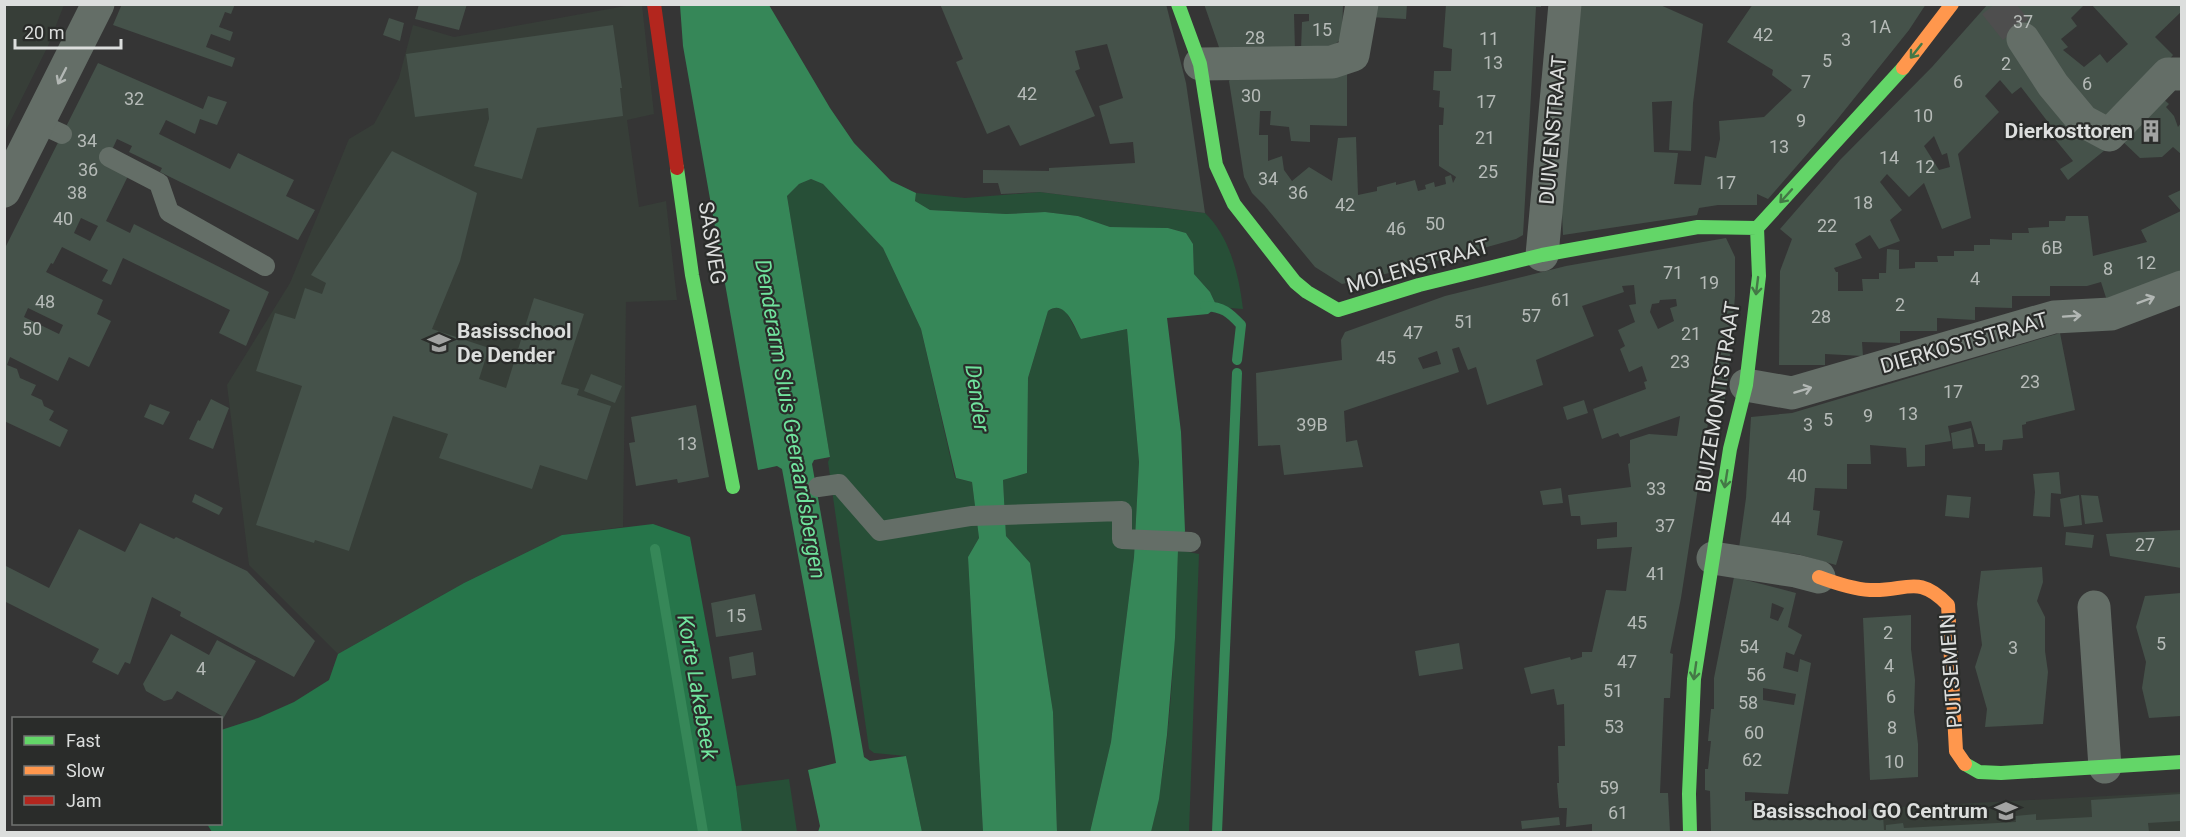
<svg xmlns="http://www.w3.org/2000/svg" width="2186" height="837" viewBox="0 0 2186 837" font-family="Roboto,sans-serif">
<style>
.built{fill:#373e38}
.green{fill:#274f37}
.forest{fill:#26754a}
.water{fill:#368758}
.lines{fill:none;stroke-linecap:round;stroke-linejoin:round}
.stream{stroke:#368758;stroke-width:10}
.building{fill:#45524a;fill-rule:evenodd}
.street-tunnel{stroke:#4e4e4e;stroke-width:33;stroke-dasharray:33 16;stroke-linecap:butt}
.lane{stroke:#646e67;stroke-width:20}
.street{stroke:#646e67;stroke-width:33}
.fast{stroke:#63d668;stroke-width:14}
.slow{stroke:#ff974d;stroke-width:14}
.jam{stroke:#b3261e;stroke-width:14}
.oneway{stroke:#447846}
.oneway2{stroke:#b2b7b4}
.labels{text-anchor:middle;stroke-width:4.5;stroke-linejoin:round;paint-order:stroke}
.number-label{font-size:18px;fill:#b6bbb8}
.street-label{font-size:21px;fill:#dcdedd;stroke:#2a2c2a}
.poi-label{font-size:21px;font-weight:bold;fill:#dcdedd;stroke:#2a2c2a;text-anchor:end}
.water-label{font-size:22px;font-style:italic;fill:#70e39d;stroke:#2a2c2a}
</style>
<rect width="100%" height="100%" fill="#353535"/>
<path class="built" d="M5 4 64 5 48 46 5 132Z
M631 5H642L654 114 627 120 639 207 666 201 677 300 626 302 623 527 562 535 464 583 338 654 249 565 227 385 290 283 349 139 374 124 399 78 413 25 454 37Z
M2181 792V832H1711V817Z"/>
<path class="green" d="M811 179 823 184 883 248 921 329 955 478 972 482 979 538 968 557 983 832H922L906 756 874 753 869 749 828 462 830 457 787 196 799 184Z
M1040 192 1205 213C1230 237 1239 275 1243 309L1217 307 1210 292 1194 274 1193 244 1186 233 1168 228 1110 227 1078 216 1045 212 1006 214 930 210 915 201 916 193 965 198Z
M1058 306 1064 308 1081 339 1127 329 1139 462 1134 557 1111 742 1090 832H1057L1053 712 1030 564 1006 536 1003 480 1027 473 1028 378 1048 311Z
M1178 550 1199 554 1189 832H1151C1173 741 1174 644 1178 550Z
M789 779 797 832H742L736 786Z"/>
<path class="forest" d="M653 524 690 537 736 786 742 832H212L207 824H220L221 730 258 718 294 702 329 680 338 654 464 583 562 535Z"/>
<path class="water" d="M680 5H769L830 108 854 143 891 181 916 193 915 201 930 210 1006 214 1045 212 1078 216 1110 227 1168 228 1186 233 1193 244 1194 274 1210 292 1217 307 1208 314 1167 318 1181 432 1185 531 1178 550 1175 638 1167 735 1159 799 1151 832H1090L1111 742 1134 557 1139 462 1127 329 1081 339C1074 326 1065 298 1048 311L1028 378 1027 473 1003 480 1006 536 1030 563 1053 712 1057 832H983L968 557 979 538 972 482 956 478 921 329 883 248 823 184 811 179 799 184 787 196 830 457 814 460 812 464 864 757 870 761 906 756 922 832H818L820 826 808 770 836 763 831 733 782 469 777 466 758 470 683 46Z"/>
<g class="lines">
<path class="stream" d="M1205 306C1223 307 1229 312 1241 325L1237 360
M655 549 703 832
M1217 832 1237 373"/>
</g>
<path class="building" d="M122 4H235L231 14 225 12 219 27 233 32 230 41 211 34 206 47 235 58 232 67 113 25Z
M419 4H467L459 30 415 19Z
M940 4H1166L1186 83 1205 213 1040 192 1001 194 998 183H983V170L1049 171V168L1135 163 1133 142 1110 144 1099 106 1123 98 1107 44 1075 51 1080 69 1075 71 1095 116 1020 146 1009 125 987 134 956 62 963 59Z
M1204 4H1343L1342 38 1333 46 1301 50 1302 22 1309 21V14H1294L1295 50 1221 53Z
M1372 4H1407L1406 19 1369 17Z
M1446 4H1541V7H1536L1523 235 1516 239 1415 267 1342 284 1315 267 1264 205 1252 193 1244 177 1229 81 1235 73H1347V126L1310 125V142L1291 141 1289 127 1270 125 1271 111H1260L1259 135H1268V161L1282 156 1284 170 1292 181 1309 167 1332 181 1338 138 1356 137 1358 195 1377 191V187L1396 182V185L1415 180 1418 191 1426 189 1425 185 1434 182 1435 187 1446 184 1445 177 1451 175 1453 183 1456 177 1439 166V125H1443L1444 108 1439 107 1440 91 1433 90 1434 71H1451L1452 49 1443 47Z
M1577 4H1658L1703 24 1693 103 1691 151 1669 150 1672 101 1652 102 1654 152 1678 153 1674 184 1701 185 1705 156 1716 158 1720 139 1719 121 1764 117 1792 90 1772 75 1773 70 1727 42 1753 4H1926L1909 30 1836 121 1768 199 1757 194V205H1718L1699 208 1697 215 1563 235 1561 192Z
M1988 4H2085L2071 18 2077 26 2061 39 2068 47 2063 50 2084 67 2100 54 2107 63 2128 44 2091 4H2181V12L2155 37 2173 55 2153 79 2110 146 2068 180 2060 169 2073 161 2050 133 2049 130 2051 126 2021 87 2012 94 2000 80 1985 96 1999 112 1958 154 1971 218 1942 229 1924 183 1909 197 1887 174 1880 182 1902 210 1890 220 1900 241 1879 249 1870 235 1855 244 1862 258 1834 268 1836 272H1838V291H1863L1862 279H1879V273H1886L1887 249 1899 250V269L1915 268V262H1938L1937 256H1954V251H1974V245H1990V239L2012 240V233H2029L2028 228 2049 227V221H2065L2066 216H2088L2093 256 2147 242 2141 230 2181 211 2168 196 2181 190V272L2108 304 2101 282 2087 286H2050V296H2012V308L1975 307V320L1937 318V331H1900V343L1862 342 1863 356 1825 354V365H1779L1780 271 1792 239 1780 229 1840 160 1932 67ZM1934 136 1942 155 1947 153 1950 167 1939 170 1924 146Z
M389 18 404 23 400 41 383 35Z
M613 25 622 88H620L623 116 537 128 522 179 474 166 489 119 488 108 415 117 406 54Z
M98 63 203 109 208 96 227 102 217 125 200 119 195 134 166 120 159 134 230 169 238 153 294 180 286 196 315 210 298 240 160 172 162 168 129 152 132 146 117 139 105 165 128 176 106 221 130 233 134 224 269 292 246 346 219 333 230 310 123 258 111 285 102 281 108 270 62 247 53 264 51 263 46 272 103 300 97 314 111 321 89 367 69 357 58 381 10 357 7 365 17 369 20 378 36 385 31 395 42 400 44 406 54 411 49 420 68 430 60 447 4 421V250ZM81 218 98 226 90 241 74 233ZM28 308 63 325 59 334 24 317Z
M2162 98 2169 104 2166 107 2174 116 2178 127 2181 123V154L2173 147 2162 157 2140 158 2119 138Z
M392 151 477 193 460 261 432 329 489 348 479 379 506 388 534 298 584 314 561 384 579 389 577 395 611 406 587 480 540 465 532 489 439 458 448 434 393 416 349 551 315 540 314 543 256 525 302 386 256 371 275 313 295 319 305 288 322 294 326 283 311 275Z
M1726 238 1735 257V296L1728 379 1724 404H1711L1681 598 1670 653 1673 654 1670 698H1664L1660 793H1668L1670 832H1592V824L1566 827 1567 808H1559L1557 783H1559L1558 746H1565L1564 704 1557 705 1554 689 1531 694 1524 668 1570 657 1571 660 1582 657V652H1592L1606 590 1626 591 1632 547 1597 549V539L1617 537V522L1581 525 1580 516H1571L1568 495 1631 487 1628 464 1630 463V440L1649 434 1677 436 1679 423 1680 416 1620 437 1618 433 1602 439 1593 409 1646 389 1644 382 1647 381 1642 366 1629 372 1620 349 1625 346 1618 330 1635 322 1629 305 1636 304 1634 285 1622 286 1624 292 1582 306 1594 336 1536 360 1543 385 1487 405 1476 367 1468 370 1459 347 1452 349 1459 372 1344 411 1346 442 1357 440 1363 467 1284 475 1280 445 1258 446 1256 373 1342 360 1341 340 1345 332 1445 296 1566 266ZM1676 299 1677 306 1670 308 1674 321 1658 329 1650 312 1652 304 1659 303 1660 300ZM1437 351 1441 364 1423 369 1418 358Z
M2060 333 2075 410 2026 422V424L2022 425 2023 438 2003 440 2002 450 1985 451V444H1978L1971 421 1948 426 1951 441 1925 445V466L1907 467 1906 448 1870 445 1871 464H1847V489L1815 488 1813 510 1820 511 1817 535 1843 541 1836 565 1797 554 1739 548 1746 498 1751 417 1792 413Z
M591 374 622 386 615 403 584 391Z
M211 399 229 408 213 449 189 439 198 420 200 421Z
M1584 400 1588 413 1567 420 1563 407Z
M150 404 170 412 163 425 144 417Z
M696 405 709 477 678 483 677 479 636 486 629 443 635 442 631 417Z
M1971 428 1974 447 1953 449 1951 433Z
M2059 472 2061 494 2051 493 2050 517 2033 516 2035 492 2033 474Z
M1561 488 1563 503 1543 505 1540 491Z
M195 494 223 508 219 515 192 502Z
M1947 495 1971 497 1969 518 1945 516Z
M2079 495 2082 525 2064 527 2060 499Z
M2081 495 2098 496 2103 522 2085 524Z
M140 523 174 539 176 537 247 571 315 641 294 677 180 616 181 612 152 597 130 664 125 662 118 675 92 662 99 649 4 601V565L49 588 79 529 125 552Z
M2181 530V568L2110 556 2106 534Z
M2066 532 2094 535 2092 548 2065 545Z
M2042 567 2043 582 2037 601 2045 617V651L2048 672 2043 724 1985 727 1987 709 1975 667 1982 645 1977 604 1981 571Z
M1734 577 1796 593 1788 627 1802 635 1794 655 1786 652 1783 668 1798 672 1800 659 1811 663 1788 794 1745 792V801L1755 800V815L1872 809V816L1883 815 1884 830H1886V825L1903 823 1904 828 2016 822 2015 816 2036 814V820L2092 817 2091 800 2181 794V821L2148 823 2149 832H1711L1710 791 1705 790V769H1708L1711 741H1708L1711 709H1714V678ZM1772 603 1784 608 1778 621 1770 618ZM1763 688 1796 694 1794 705 1763 700Z
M2181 593V716L2149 718 2142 688 2146 662 2136 627 2145 596Z
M755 594 762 630 716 637 711 603Z
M1911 615V649L1915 680 1914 712 1918 744V777L1870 780 1863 618Z
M171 634 209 655 217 640 256 661 223 719 221 718 222 716 177 691 172 699 164 701 146 691 143 684Z
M1459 643 1463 669 1419 676 1415 651Z
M753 652 756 675 732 679 729 657Z
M1559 817 1560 825 1522 829 1521 821Z"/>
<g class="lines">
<path class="street-tunnel" d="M1995 4 2023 39"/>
<path class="lane" d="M38 123 62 134
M109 157 159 183 169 212 265 266
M818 487 839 484 880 531 971 516 1122 511V539L1191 542"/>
<path class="street" d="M2023 39 2053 85 2083 121 2109 135 2168 74H2182
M1200 64 1332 62 1353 55 1362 4
M4 191 98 4
M1542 255 1565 4
M1746 385 1792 393 2054 317 2111 314 2182 287
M1713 558 1796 571 1819 577
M2094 607 2105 767"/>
<path class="fast" d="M1178 4 1200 64 1216 165 1234 204 1295 282 1307 292 1338 310 1419 285 1542 255 1698 227 1757 228
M677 168 692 275 733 487
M1965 764 1979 772 2001 773 2182 762
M1690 832 1689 794 1694 679 1730 449 1746 385 1759 276 1757 228 1903 68"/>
<path class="slow" d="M1903 68 1952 4
M1819 577C1835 583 1852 589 1870 590 1906 592 1918 573 1948 605L1956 751 1965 764"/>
<path class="jam" d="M654 4 677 168"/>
</g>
<defs><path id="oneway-shaft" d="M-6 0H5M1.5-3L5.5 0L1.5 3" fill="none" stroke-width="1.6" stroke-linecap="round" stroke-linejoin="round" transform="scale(1.5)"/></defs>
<g class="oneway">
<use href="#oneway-shaft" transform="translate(1916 51) rotate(128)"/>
<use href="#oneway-shaft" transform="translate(1786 196) rotate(132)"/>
<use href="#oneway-shaft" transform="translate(1757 286) rotate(97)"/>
<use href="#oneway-shaft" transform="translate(1726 479) rotate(99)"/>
<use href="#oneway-shaft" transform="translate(1695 671) rotate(98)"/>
</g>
<g class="oneway2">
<use href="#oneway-shaft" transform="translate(62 76) rotate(117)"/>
<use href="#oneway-shaft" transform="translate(2146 300) rotate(-21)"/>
<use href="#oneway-shaft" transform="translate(2072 316) rotate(-4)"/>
<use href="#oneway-shaft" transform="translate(1803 390) rotate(-17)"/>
</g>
<defs>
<g id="building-bare" transform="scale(1.8)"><path d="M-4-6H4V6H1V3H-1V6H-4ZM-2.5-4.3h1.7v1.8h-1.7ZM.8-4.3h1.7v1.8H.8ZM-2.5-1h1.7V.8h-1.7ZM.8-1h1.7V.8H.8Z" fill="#a2a3a2" stroke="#2a2c2a" stroke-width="2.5" paint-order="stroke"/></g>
<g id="school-bare" transform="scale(1.8)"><path d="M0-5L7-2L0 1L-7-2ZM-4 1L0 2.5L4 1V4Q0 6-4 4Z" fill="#a2a3a2" stroke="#2a2c2a" stroke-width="2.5" paint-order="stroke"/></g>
</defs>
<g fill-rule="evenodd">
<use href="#building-bare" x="2151" y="131"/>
<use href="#school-bare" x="439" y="343"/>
<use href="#school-bare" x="2006" y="811"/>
</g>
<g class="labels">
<g class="number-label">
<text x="2023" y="28">37</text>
<text x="1880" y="33">1A</text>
<text x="1322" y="36">15</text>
<text x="1763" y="41">42</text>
<text x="1255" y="44">28</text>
<text x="1489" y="45">11</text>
<text x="1846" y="46">3</text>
<text x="1827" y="67">5</text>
<text x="1493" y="69">13</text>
<text x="2006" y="70">2</text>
<text x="1806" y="88">7</text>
<text x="1958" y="88">6</text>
<text x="2087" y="90">6</text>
<text x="1027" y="100">42</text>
<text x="1251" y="102">30</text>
<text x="134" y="105">32</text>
<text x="1486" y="108">17</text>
<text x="1923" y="122">10</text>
<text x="1801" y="127">9</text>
<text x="1485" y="144">21</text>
<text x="87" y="147">34</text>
<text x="1779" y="153">13</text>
<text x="1889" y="164">14</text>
<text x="1925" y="173">12</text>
<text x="88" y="176">36</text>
<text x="1488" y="178">25</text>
<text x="1268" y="185">34</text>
<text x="1726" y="189">17</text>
<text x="77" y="199">38</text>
<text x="1298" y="199">36</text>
<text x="1863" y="209">18</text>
<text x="1345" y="211">42</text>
<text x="63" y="225">40</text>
<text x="1435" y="230">50</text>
<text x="1827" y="232">22</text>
<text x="1396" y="235">46</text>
<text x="2052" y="254">6B</text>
<text x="2146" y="269">12</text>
<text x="2108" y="275">8</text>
<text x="1673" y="279">71</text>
<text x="1975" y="285">4</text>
<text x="1709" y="289">19</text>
<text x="1561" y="306">61</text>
<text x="45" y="308">48</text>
<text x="1900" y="311">2</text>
<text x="1531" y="322">57</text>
<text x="1821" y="323">28</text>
<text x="1464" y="328">51</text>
<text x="32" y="335">50</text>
<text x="1413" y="339">47</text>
<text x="1691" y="340">21</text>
<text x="1386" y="364">45</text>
<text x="1680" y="368">23</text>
<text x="2030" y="388">23</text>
<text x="1953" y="398">17</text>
<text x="1908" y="420">13</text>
<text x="1868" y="422">9</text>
<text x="1828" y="426">5</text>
<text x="1312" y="431">39B</text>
<text x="1808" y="431">3</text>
<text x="687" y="450">13</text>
<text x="1797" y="482">40</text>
<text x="1656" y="495">33</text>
<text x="1781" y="525">44</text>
<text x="1665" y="532">37</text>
<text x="2145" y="551">27</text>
<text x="1656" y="580">41</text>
<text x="736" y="622">15</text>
<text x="1637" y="629">45</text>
<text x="1888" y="639">2</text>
<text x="2161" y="650">5</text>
<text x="1749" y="653">54</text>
<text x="2013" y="654">3</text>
<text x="1627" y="668">47</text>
<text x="1889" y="672">4</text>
<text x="201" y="675">4</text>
<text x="1756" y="681">56</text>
<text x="1613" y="697">51</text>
<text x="1891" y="703">6</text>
<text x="1748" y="709">58</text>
<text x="1614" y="733">53</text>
<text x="1892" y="734">8</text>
<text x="1754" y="739">60</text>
<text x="1752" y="766">62</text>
<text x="1894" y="768">10</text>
<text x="1609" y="794">59</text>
<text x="1618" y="819">61</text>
</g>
<g class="street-label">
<text transform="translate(1553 130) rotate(-85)" y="7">DUIVENSTRAAT</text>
<text transform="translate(712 243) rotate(81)" y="7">SASWEG</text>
<text transform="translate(1418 266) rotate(-16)" y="7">MOLENSTRAAT</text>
<text transform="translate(1964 343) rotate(-16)" y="7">DIERKOSTSTRAAT</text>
<text transform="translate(1718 397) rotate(-81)" y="7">BUIZEMONTSTRAAT</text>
<text transform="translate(1951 671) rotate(-94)" y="7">PUTSEMEIN</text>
</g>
<g class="poi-label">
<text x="2133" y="138">Dierkosttoren</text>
<text x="457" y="338" text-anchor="start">Basisschool<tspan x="457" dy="24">De Dender</tspan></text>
<text x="1988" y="818">Basisschool GO Centrum</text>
</g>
<g class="water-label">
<text transform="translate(978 398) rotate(82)" y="8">Dender</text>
<text transform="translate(791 419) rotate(80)" y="8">Denderarm Sluis Geeraardsbergen</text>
<text transform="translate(698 687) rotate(80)" y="8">Korte Lakebeek</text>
</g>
</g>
<rect width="2186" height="837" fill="none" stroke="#dcdedd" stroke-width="12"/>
<rect x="12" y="717" width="210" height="108" fill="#2a2c2a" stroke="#717372" stroke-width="1.5"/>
<rect x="24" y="736" width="30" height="9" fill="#63d668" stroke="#717372" stroke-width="1.5"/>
<text x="66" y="747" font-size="18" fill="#dcdedd">Fast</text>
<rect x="24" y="766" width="30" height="9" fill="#ff974d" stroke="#717372" stroke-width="1.5"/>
<text x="66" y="777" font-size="18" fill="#dcdedd">Slow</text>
<rect x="24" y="796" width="30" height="9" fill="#b3261e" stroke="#717372" stroke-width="1.5"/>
<text x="66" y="807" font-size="18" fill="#dcdedd">Jam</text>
<path d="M15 39v9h106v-9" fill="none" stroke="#dcdedd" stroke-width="3"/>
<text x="24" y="39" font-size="18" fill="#dcdedd" stroke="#2a2c2a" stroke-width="4.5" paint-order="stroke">20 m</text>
</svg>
